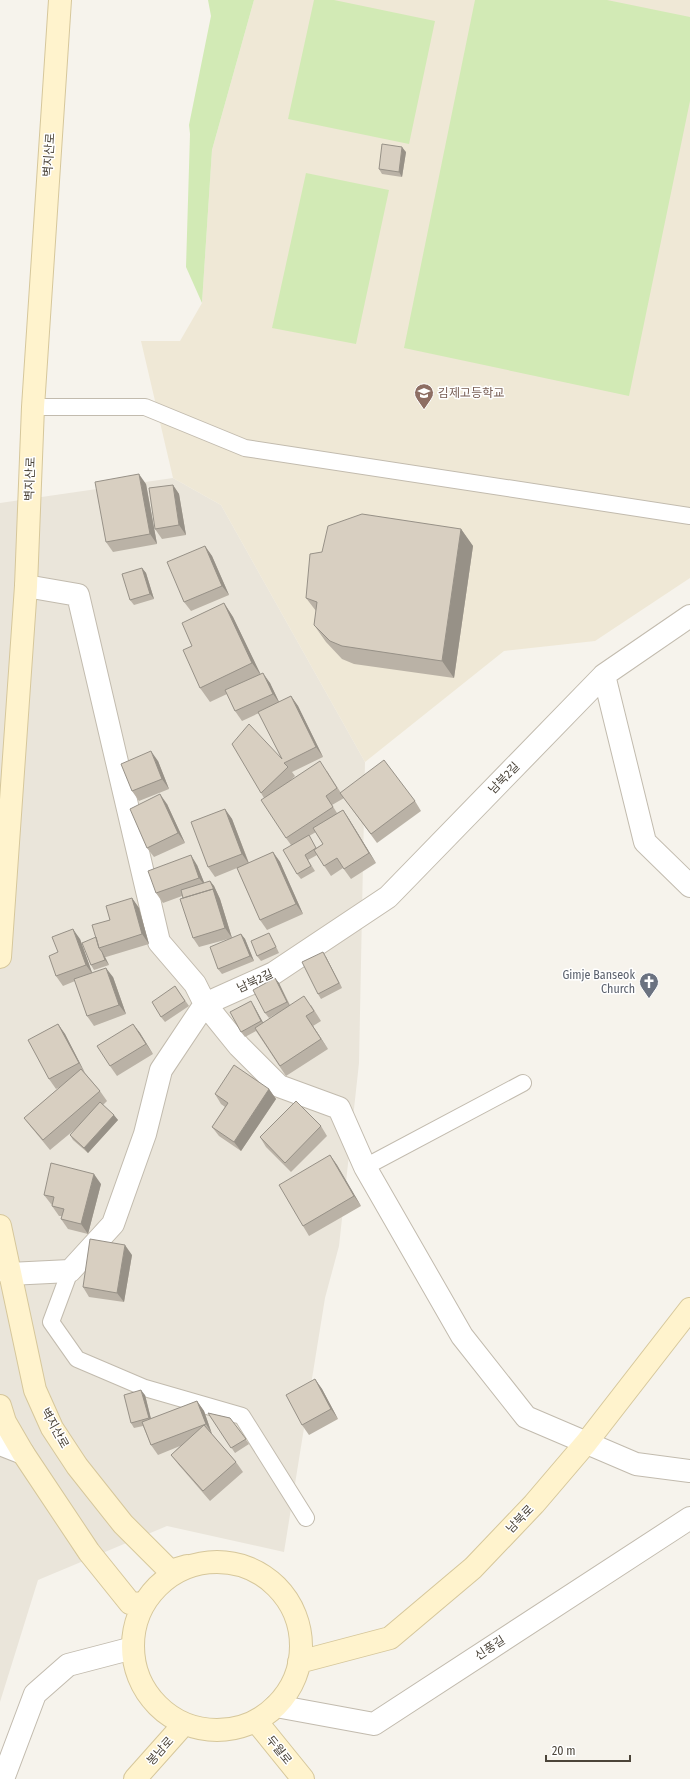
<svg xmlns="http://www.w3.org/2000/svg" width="690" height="1779" viewBox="0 0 690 1779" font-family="'Fira Sans Condensed','Noto Sans KR',sans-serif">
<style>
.residential{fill:#eae5da}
.education{fill:#efe8d6}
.green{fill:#d2eab5}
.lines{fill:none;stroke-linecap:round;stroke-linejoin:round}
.lane-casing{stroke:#c2bbae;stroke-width:18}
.street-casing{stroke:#c2bbae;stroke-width:24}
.secondary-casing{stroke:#d6c79b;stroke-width:24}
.lane{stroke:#fff;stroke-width:16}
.street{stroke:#fff;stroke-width:22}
.secondary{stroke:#fff3cd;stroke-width:22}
.wall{fill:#bab2a6;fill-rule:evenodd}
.shaded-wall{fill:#979187}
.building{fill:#d8cfc1;stroke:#979187}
.labels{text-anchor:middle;stroke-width:3;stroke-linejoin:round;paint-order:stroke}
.street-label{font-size:12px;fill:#4b4439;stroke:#fff}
.education-label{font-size:12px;fill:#785e54;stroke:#fff;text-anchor:start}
.worship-label{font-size:12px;fill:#5b616d;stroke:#fff;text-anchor:end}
</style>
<rect width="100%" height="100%" fill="#f6f3ec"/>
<path class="residential" d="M173 478 221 505 365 762 359 1063 339 1246 325 1298 284 1552 167 1526 38 1580 0 1702V503Z"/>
<path class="education" d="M254 0H690V578L595 641 504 651 365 762 221 505 173 478 141 341H180L202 303 212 150Z"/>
<path class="green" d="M208 0H254L212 150 202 303 186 267 190 134 189 125 211 16Z
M314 0H334L435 21 409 144 288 119Z
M475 0H607L690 17V101L629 396 404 348Z
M306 173 389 190 356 344 272 328Z"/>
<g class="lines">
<g class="lane-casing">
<path id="lane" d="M33 407H145L245 448 690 516
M365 1167 523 1083
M70 1271 51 1322 77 1359 145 1388 242 1416 306 1518"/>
</g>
<g class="street-casing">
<path id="street" d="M26 586 78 595 159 942 195 984 205 1004 239 1046 279 1086 339 1108 365 1167 462 1336 526 1417 636 1464 690 1471
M604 675 690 616
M9 1274 70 1271 113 1224 145 1134 161 1070 205 1004 274 973 388 897 604 675 645 842 690 886
M0 1444 23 1453
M276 1706 374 1724 690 1518
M3 1779 35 1694 68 1665 133 1648"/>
</g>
<g class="secondary-casing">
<path id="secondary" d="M0 957 26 586 33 407 60 0
M0 1226 35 1390 52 1428 77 1466 123 1524 170 1571 187 1566
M0 1406 5 1422 23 1453 89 1552 130 1603 143 1604
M133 1646a84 84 0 1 1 168 0a84 84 0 1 1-168 0Z
M299 1662 390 1638 473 1568 534 1504 586 1443 690 1309
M256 1721 303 1779
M135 1779 184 1724"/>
</g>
<use href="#lane" class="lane"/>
<use href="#street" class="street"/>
<use href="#secondary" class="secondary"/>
</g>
<path class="wall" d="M406 152 402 177 382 174 379 169Z
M146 484 157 544 113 552 106 542Z
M173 485 179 494 186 535 162 539 155 529Z
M461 529 473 546 454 678 354 664 342 659 326 642 314 625 316 611 306 598Z
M205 546 212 556 229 595 191 611 184 602Z
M142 568 146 573 154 599 134 605 130 600Z
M224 603 233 617 260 674 270 683 279 702 291 696 298 706 323 757 292 772 295 776 290 781 327 771 341 793 415 801 421 811 377 843 344 798 332 805 337 813 343 810 349 819 376 863 351 879 343 868 331 876 317 855 308 860 315 871 301 879 297 874 291 845 286 838 264 798 261 793 282 759 259 713 242 721 235 711 227 694 210 702 200 688 192 646ZM316 832 323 844 316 848 309 836Z
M158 761 169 789 139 801 132 791Z
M167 804 185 843 154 857 147 848Z
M225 809 232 819 249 863 273 852 280 862 303 914 267 930 260 920 237 868 215 877 208 867Z
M197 865 204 883 210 881 214 886 220 899 232 938 199 947 193 938 182 896 163 903 156 893Z
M132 898 139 908 149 944 106 957H105L109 965 94 970 91 965 110 920Z
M269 933 272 938 279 953 261 961 257 956Z
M241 934 245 939 254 961 222 974 218 969Z
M80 939 92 973 113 977 126 1014 94 1026 87 1016 75 981 63 986 56 976 58 952Z
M326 957 342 988 321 999 318 994Z
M275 978 279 983 290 1005H311L321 1021 313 1026 328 1049 286 1076 256 1031 245 1037 241 1032 254 1006 263 1023 277 1013 269 1018 265 1013Z
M175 986 189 1006 165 1022 161 1017Z
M58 1024 65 1034 85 1073 100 1091 107 1101 103 1105 118 1120 88 1153 73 1140 70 1135 79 1126 50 1150 31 1127 24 1118 60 1087 56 1089 49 1079Z
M133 1024 140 1033 153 1054 117 1076 110 1066Z
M269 1089 276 1099 241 1151 219 1136 212 1127 225 1107 221 1104 215 1094Z
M321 1126 327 1136 291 1172 266 1147 260 1137Z
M330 1155 337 1165 361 1206 309 1236 303 1226Z
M101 1184 88 1234 68 1229 61 1219 62 1216H59L52 1206V1205L51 1204 44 1195Z
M132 1255 124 1302 89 1297 83 1287Z
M315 1379 322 1389 338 1419 309 1435 302 1425Z
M145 1395 151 1419 197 1401 204 1411 212 1434 236 1462 243 1472 210 1501 178 1464 171 1455 180 1446 158 1455 151 1445 143 1426 134 1428 131 1423Z
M208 1413 230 1418 249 1444 235 1453Z"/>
<path class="shaded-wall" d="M402 147 406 152 402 177 399 172Z
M139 474 146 484 157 544 150 534Z
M173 485 179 494 186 535 179 525Z
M461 529 473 546 454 678 442 661Z
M205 546 212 556 229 595 222 586Z
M142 568 146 573 154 599 150 594Z
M224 603 233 617 262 677 252 663Z
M263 673 270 683 280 704 273 694Z
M291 696 298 706 323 757 316 747Z
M151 751 158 761 169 789 162 779Z
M160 794 167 804 185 843 178 833Z
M225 809 232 819 249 864 242 854Z
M343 810 349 819 376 863 369 853Z
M273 852 280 862 303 914 296 904Z
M191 855 197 865 206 887 199 878Z
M210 881 214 886 220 899 232 938 225 928Z
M132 898 139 908 149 944 142 934Z
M73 929 80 939 93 975 86 965Z
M241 934 245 939 254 961 250 956Z
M102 952 105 957 109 965 105 960Z
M323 952 326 957 342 988 339 983Z
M106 968 113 977 126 1014 119 1005Z
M275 978 279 983 290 1007 287 1002Z
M251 1001 254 1006 265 1026 261 1021Z
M306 1016 313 1026 328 1049 321 1039Z
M58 1024 65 1034 85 1073 79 1063Z
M133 1024 140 1033 153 1054 146 1044Z
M269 1089 276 1099 241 1151 234 1142Z
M114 1115 118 1120 88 1153 84 1148Z
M330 1155 337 1165 361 1206 354 1196Z
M94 1174 101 1184 88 1234 81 1224Z
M125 1245 132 1255 124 1302 117 1293Z
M315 1379 322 1389 338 1419 331 1409Z
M141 1390 145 1395 152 1423 149 1418Z
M197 1401 204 1411 212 1434 206 1424Z"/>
<path class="building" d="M382 144 402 147 399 172 379 169Z
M139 474 150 534 106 542 95 482Z
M173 485 179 525 155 529 149 488Z
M362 514 461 529 442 661 342 646 330 641 314 625 317 602 306 598 310 554 322 552 328 526Z
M205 546 222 586 184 602 167 562Z
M142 568 150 594 130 600 122 574Z
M224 603 252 663 200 688 183 650 192 646 182 623Z
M263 673 273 694 235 711 225 690Z
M291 696 316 747 284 763 288 767 261 793 232 744 249 724 282 759 258 712Z
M151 751 162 779 132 791 121 764Z
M384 760 415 801 371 834 340 793Z
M320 761 337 788 326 796 333 807 286 838 261 800Z
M160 794 178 833 147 848 130 809Z
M225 809 242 854 208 867 191 822Z
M343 810 369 853 344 869 337 858 324 866 314 850 323 844 313 828Z
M309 835 316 848 305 855 311 866 297 874 283 850Z
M273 852 296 904 260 920 237 868Z
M191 855 199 878 156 893 148 871Z
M210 881 216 894 213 889 183 898 181 890Z
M213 889 225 928 193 938 180 899Z
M132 898 142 934 99 948 92 925 110 920 106 906Z
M73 929 86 965 56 976 49 956 58 952 52 937Z
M269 933 276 947 257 956 251 941Z
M241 934 250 956 218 969 210 947Z
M96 937 99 948 102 952 105 960 91 965 82 943Z
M323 952 339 983 318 994 302 962Z
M106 968 119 1005 87 1016 74 979Z
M275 978 287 1002 265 1013 253 990Z
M175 986 185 1001 161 1017 152 1002Z
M304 996 314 1011 306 1016 321 1039 280 1066 255 1028Z
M251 1001 261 1021 241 1032 230 1012Z
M58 1024 79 1063 49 1079 28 1040Z
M133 1024 146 1044 110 1066 97 1046Z
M234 1065 269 1089 234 1142 212 1127 228 1103 215 1094Z
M81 1069 100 1091 43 1140 24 1118Z
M296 1101 321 1126 285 1163 260 1137Z
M100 1102 114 1115 84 1148 70 1135Z
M330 1155 354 1196 303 1226 279 1185Z
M51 1163 94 1174 81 1224 61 1219 64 1209 52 1206 54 1197 44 1195Z
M90 1239 125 1245 117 1293 83 1287Z
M315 1379 331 1409 302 1425 286 1395Z
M141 1390 149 1418 131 1423 124 1395Z
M197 1401 206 1424 151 1445 142 1422Z
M208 1413 230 1418 246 1439 231 1448Z
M204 1425 236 1462 203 1491 171 1455Z"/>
<defs>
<g id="school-pin" transform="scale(1)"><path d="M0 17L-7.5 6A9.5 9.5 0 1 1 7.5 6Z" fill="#8d6e63" stroke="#fff"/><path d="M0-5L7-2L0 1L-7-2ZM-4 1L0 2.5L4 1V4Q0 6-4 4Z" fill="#fff"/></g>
<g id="church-pin" transform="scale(1)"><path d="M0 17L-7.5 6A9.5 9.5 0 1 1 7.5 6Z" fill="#6b7280" stroke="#fff"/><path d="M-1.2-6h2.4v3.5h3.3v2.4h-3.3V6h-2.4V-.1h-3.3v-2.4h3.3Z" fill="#fff"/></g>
</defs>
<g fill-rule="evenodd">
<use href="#school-pin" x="424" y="393"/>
<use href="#church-pin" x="649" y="982"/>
</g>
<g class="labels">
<g class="street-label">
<text transform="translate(49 155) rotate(-86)" y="4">벽지산로</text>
<text transform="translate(30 479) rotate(-88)" y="4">벽지산로</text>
<text transform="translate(504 778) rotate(-46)" y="4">남북2길</text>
<text transform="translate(255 981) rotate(-25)" y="4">남북2길</text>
<text transform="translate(55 1428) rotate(61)" y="4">벽지산로</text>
<text transform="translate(520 1519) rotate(-46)" y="4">남북로</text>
<text transform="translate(490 1648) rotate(-33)" y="4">신풍길</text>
<text transform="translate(279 1750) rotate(51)" y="4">두월로</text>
<text transform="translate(160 1751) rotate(-48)" y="4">봉남로</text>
</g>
<g class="education-label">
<text x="438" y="397">김제고등학교</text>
</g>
<g class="worship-label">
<text x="635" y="979">Gimje Banseok<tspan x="635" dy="14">Church</tspan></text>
</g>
</g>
<path d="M546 1755v6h84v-6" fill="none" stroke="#4b4439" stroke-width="2"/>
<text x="552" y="1755" font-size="12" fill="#4b4439" stroke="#ffffff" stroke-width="3" paint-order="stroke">20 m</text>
</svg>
